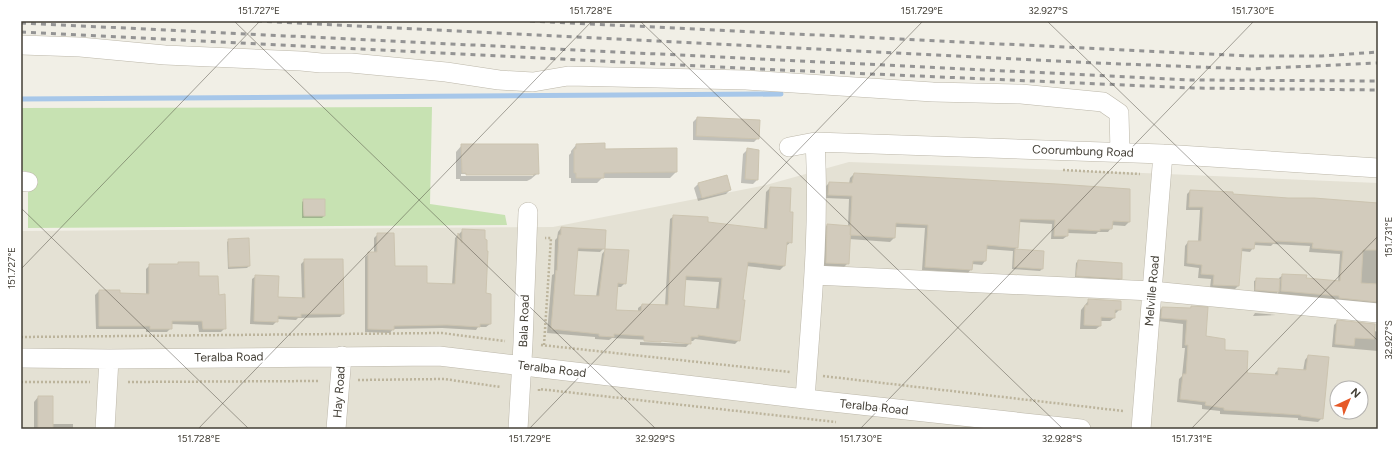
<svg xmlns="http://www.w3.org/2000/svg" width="1399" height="450" viewBox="0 0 1399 450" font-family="Figtree,sans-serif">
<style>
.residential{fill:#e4e1d4;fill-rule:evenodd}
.green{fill:#c7e2b2}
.shadow{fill:#0003;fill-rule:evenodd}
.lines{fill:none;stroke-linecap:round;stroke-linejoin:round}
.stream{stroke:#a7c7e9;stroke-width:5}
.building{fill:#d2cbbc;stroke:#ccc4b0;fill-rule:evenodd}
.minor-casing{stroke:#bcb7a9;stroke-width:20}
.path{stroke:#bcb49c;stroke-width:2.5;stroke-dasharray:2 2;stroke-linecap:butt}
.minor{stroke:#fff;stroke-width:19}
.rail{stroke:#949494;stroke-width:3;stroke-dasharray:5 5;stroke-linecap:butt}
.ticks{fill:none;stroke:#433f36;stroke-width:1;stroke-opacity:0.45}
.labels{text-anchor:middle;stroke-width:4;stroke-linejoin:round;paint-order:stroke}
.street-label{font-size:12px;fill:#433f36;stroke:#fff}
.neatline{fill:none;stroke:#433f36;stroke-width:1.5}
.ticks-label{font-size:10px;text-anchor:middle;fill:#433f36}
</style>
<rect width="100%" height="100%" fill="#f1efe6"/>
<path class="residential" d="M849 162 1143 173 1378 183V429H21V231L553 227 766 185ZM1337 388H1361V412H1337Z"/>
<path class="green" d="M432 107 430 204 505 215 507 225 28 228V172L21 170V108Z"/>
<path class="shadow" d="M697 118 758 138 754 142 693 140V122Z
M462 145 538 173 531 179 527 181H460V179H456V152ZM461 174H533V176H461Z
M576 145 604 150 676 149V172L670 178H602L597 183H571V178H569V155L571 153V151Z
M747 150 757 180 753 184 741 183 743 154Z
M854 174 1129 190V222L1125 226 1111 225V228L1108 232H1098L1096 234 1067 233V236L1063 239H1051L1052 224 1019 222 1017 247 1015 250 1043 252 1042 269 1040 271 1012 269 1013 251 986 249 985 261 982 265 972 264 971 269 968 273 922 270 925 228 895 227 894 238 890 242 849 239 848 263 844 267 822 266 823 230 827 225 848 227 849 199 825 198V187L829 183 849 184 850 178Z
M726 176 730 190 726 194 698 201 694 188 698 184Z
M770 188 790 189 789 213 791 242 786 246 784 266 780 270 746 266 739 340 735 344 695 339 693 341H690V343L686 347 640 345V342L688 344V342L612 338 609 340 595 339V337L547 333 552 275 554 274 555 240 557 238 558 232 561 228 604 248 600 252 577 251 573 296 596 297 602 254 605 250 625 283 621 287H616L615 310 638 312V308L642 305 665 306 670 219 674 216 706 223 764 230 766 192ZM685 280 719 282 716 309 683 307Z
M1190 191 1288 199 1378 203V305L1278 294V292L1276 294 1254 292V281L1256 280H1279V278L1283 275 1305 279 1338 282 1340 254 1309 252 1310 246 1273 244 1271 246 1254 245 1253 248 1250 252 1241 251 1238 286 1235 289 1210 288 1211 279 1198 278 1199 268 1184 266 1185 246 1188 242H1198L1200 210H1186L1187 194Z
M304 200H324V216L322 218H302V202Z
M463 230 485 294 490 324 486 327H478L476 330 442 328 393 329 390 333 365 332V257L369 253H374V238L378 234 394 267 426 284 452 285 455 238Z
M229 240 249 266 247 268 228 269 227 242Z
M305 260 343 314 340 317 298 318 296 320 277 319V321L273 325 250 324 252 279 256 276 277 298 302 299 301 264Z
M1078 261 1121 278 1119 280 1075 277 1076 263Z
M150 265 198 277 218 296 225 328 221 332H199L198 325 171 324V328L167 332H146V329H96L95 295 99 291 120 294 146 295V269Z
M1089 300 1120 309 1116 313H1114V318L1110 321H1100V326L1096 329H1080L1081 310Z
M1191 307 1205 337 1224 351 1246 374 1275 375V373L1279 369 1303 371 1305 360 1308 356 1322 418 1318 422 1298 420V418L1220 414V411L1202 409V405L1177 402 1179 379 1182 376 1185 348H1182L1183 324 1158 321V311L1162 308 1189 309Z
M1255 313 1276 315 1253 316Z
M1338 321 1378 332V351L1332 347 1334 325Z
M38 397 52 424H73V429H34V402Z"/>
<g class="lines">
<path class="stream" d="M21 99 781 94"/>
</g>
<path class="building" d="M697 117 760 120 759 139 696 136Z
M605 143V149L677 148V172L604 173V178H576V173H574V149H576V144Z
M461 144H538L539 174H534V175H466V173H462Z
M747 148 759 150 758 180 745 179Z
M854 173 1057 184 1130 189V222L1113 221 1112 229H1100V231L1068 229V236H1054L1055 220 1020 219 1018 248 987 245 986 261H973L972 270 925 267 928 225 896 223 895 238 850 235 852 196 828 195 829 182 852 183Z
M727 175 731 190 702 198 698 183Z
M770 187 791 188 790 212H793L792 243 787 242 785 266 748 262 743 300H745L740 341 698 335V337H691V344L661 341V342L644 341V336L614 334V337L599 336V334L551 329 556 270 557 271 559 235H561V227L606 230 605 249 578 248 574 295 599 296 605 249 629 250 626 284 618 283 616 310 641 311 642 304 668 305 673 215 708 217V222L767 229ZM686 276 722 278 719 309 684 306Z
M1190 190 1233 192V194L1288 198H1314L1378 203V250H1363L1361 283 1378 284V300L1377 302 1339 298V296L1281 291 1282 274 1307 275 1306 278 1340 281 1343 251 1312 248 1313 243 1276 241 1275 243 1255 242 1254 249 1242 248 1239 286 1213 285 1214 275 1201 274 1202 265 1187 263 1188 241H1201L1203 207H1189Z
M303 199H325V216H304Z
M827 224 851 226 849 264 826 263Z
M462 229 485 230V239L487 240V251H488L486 293 491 294V324H480V327L447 325 394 326V330L368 329V252H377V233H394L395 266H427V283L455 284 458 233 462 243Z
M249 238 250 266 229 267 228 239Z
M1015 249 1044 251 1043 269 1014 267Z
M304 259H343L344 314H301V317L278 316V322L254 321 255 275 279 276 278 297 305 298Z
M1078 260 1122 263V279L1076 276Z
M178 262H199V276H218L219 295 225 294 226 329H203L202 321H172V329H150V326H99V290H120V293L149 294V264H178Z
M1256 278 1280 279 1279 292 1255 290Z
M1088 299 1121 301V310H1115V318L1101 317V326L1084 325 1085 305H1088Z
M1191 306 1208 307 1206 336 1225 339V350L1248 351 1247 373 1278 375V368L1306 370 1308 355 1329 357 1323 419 1301 416V415L1224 410V408L1205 405 1206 402 1180 399 1183 374H1186L1188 345H1185L1187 320 1161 318 1162 307 1191 308Z
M1337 320 1375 324 1374 339 1355 338 1354 346 1335 344Z
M38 396H53V429H38Z"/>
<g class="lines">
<g class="minor-casing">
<path id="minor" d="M21 45 80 47 165 55 301 61 321 63H351L446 72 499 80 533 82 568 76 746 80 933 92 1021 94 1103 102 1119 113 1120 152
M789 147 815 142 1163 154 1378 168
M21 181 28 182
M814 275 1152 291 1378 313
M21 358 109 359 439 356 805 399 1081 429
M805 399C811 314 820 228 815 142
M105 429 109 359
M336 429 342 356
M518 429 523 343 528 212
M1141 429 1163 154"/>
</g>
<path class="path" d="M1063 170 1140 174
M21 337 442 333 505 341
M541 345 790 372
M544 345 551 238H545
M823 376 1123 411
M358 380 444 379 501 387
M21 382H90
M128 382 318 381
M539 391V389L836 422"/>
<use href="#minor" class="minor"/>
<path class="rail" d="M257 21 1097 63 1250 69 1378 63
M530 21 1248 56H1322L1378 52
M21 23 1192 80 1378 81
M21 32 780 70 1193 88 1378 90"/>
</g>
<path class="ticks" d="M234 21 656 429M640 21 1063 429M1047 21 1378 341M21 208 249 429M21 269 260 21M198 429 592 21M529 429 923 21M860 429 1254 21M1191 429 1378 236"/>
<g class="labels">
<g class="street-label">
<text transform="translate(1083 151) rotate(2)" y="4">Coorumbung Road</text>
<text transform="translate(1152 291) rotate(-85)" y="4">Melville Road</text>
<text transform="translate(524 321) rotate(-88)" y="4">Bala Road</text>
<text transform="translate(229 357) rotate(-1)" y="4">Teralba Road</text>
<text transform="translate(552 369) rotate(7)" y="4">Teralba Road</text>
<text transform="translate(339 392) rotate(-86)" y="4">Hay Road</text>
<text transform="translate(874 407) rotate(6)" y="4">Teralba Road</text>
</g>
</g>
<rect width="1399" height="450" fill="none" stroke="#ffffff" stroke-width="44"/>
<g transform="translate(1349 400) rotate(44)"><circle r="19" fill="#ffffff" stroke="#b4b2af"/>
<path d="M0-3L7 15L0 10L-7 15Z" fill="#e65927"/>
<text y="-6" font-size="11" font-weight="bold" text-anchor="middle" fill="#433f36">N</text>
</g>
<rect x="22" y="22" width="1355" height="406" class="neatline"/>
<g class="ticks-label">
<text x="259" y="14">151.727°E</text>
<text x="591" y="14">151.728°E</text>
<text x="922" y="14">151.729°E</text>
<text x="1048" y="14">32.927°S</text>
<text x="1253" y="14">151.730°E</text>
<text transform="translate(1388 237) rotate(-90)" y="4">151.731°E</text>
<text transform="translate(11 268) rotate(-90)" y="4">151.727°E</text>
<text transform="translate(1388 340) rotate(-90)" y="4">32.927°S</text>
<text x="199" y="442">151.728°E</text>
<text x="530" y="442">151.729°E</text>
<text x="655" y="442">32.929°S</text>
<text x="861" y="442">151.730°E</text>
<text x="1062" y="442">32.928°S</text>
<text x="1192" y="442">151.731°E</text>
</g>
</svg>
